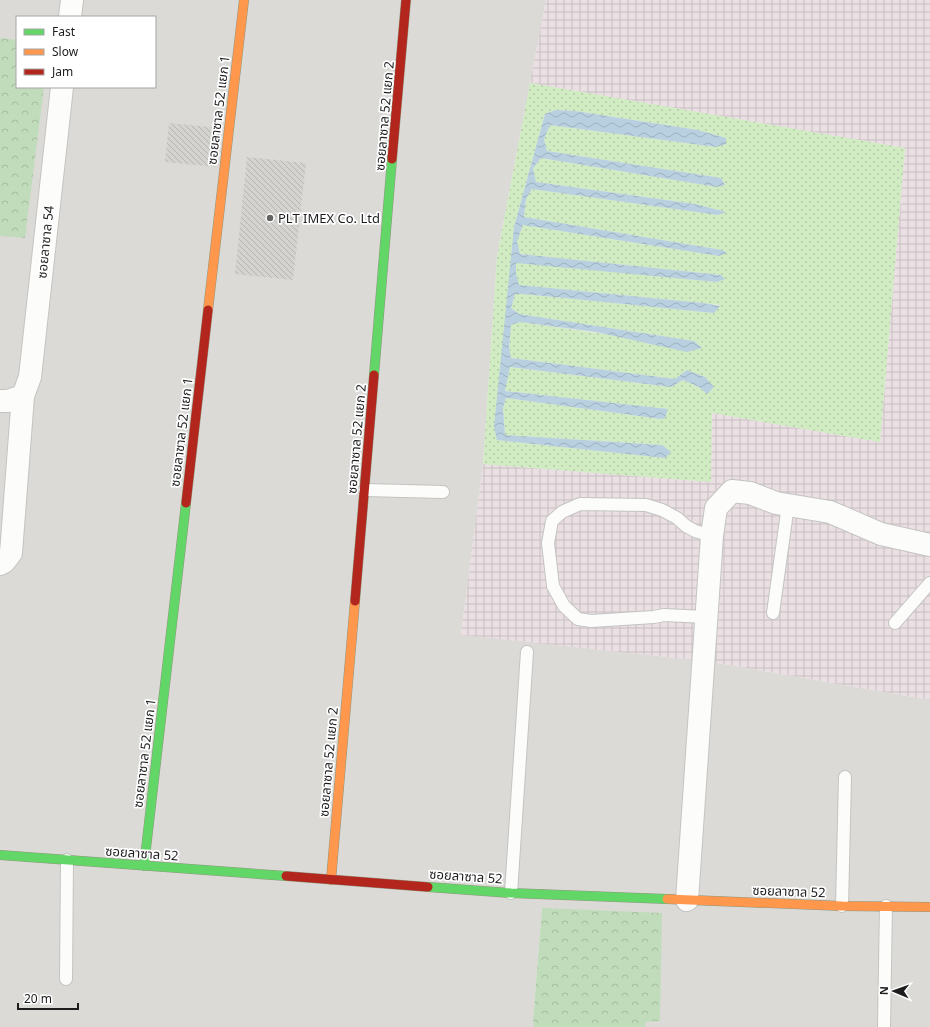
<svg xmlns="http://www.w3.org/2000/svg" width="930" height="1027" viewBox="0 0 930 1027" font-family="'Noto Sans','Noto Sans Thai',sans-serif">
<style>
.residential{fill:#dbdad7;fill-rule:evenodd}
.industrial{fill:url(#industrial-grid)}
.grass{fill:url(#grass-dots);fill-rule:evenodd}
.forest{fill:url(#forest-crowns)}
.water{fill:url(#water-waves)}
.building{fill:url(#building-back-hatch)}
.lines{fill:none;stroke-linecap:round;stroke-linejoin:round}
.lane-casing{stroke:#c4c4c2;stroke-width:14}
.street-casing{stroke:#c4c4c2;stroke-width:24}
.fast-casing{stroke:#90967e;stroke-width:10}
.slow-casing{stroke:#90967e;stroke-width:10}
.jam-casing{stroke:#90967e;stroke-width:10}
.lane{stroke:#fcfcfb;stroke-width:12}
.street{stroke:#fcfcfb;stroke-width:22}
.fast{stroke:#63d668;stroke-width:9}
.slow{stroke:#ff974d;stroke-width:9}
.jam{stroke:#b3261e;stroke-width:9}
.poi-dot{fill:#656563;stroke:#fff;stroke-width:1.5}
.labels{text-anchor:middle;stroke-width:3.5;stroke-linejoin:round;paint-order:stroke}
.street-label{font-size:13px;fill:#1d1d1d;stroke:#fff}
.poi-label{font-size:13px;fill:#1d1d1d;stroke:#fff;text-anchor:start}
</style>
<defs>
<pattern id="industrial-grid" width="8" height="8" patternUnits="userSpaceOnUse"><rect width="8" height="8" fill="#eadfe3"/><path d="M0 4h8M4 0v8" fill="none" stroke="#c8bfc2"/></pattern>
<pattern id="grass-dots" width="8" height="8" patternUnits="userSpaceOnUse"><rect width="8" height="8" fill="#d1ebc3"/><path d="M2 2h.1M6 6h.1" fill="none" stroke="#b3c9a7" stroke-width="1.8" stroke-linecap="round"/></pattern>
<pattern id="forest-crowns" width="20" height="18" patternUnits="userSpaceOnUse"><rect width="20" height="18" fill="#c0dcba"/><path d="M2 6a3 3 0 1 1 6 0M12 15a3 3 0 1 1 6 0" fill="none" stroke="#a5bc9f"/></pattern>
<pattern id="water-waves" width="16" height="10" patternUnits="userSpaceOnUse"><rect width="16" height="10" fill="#b8d0e0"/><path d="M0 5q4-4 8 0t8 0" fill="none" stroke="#9eb2c0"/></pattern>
<pattern id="building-back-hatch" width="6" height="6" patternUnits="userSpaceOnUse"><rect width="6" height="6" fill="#d4d3cf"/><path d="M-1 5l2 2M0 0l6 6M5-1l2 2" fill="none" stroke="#b6b5b1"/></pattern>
</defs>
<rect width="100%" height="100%" fill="#ecebe6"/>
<path class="residential" d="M0 0H546L497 256 483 464 461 634 712 662 930 700V1027H645V1022L660 1021 542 908 533 1021 534 1027H0ZM17 17H155V87H17Z"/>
<path class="industrial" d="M546 0H930V700L712 662 461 635 483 464 710 482 712 413 880 442 905 148 530 83Z"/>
<path class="grass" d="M530 83 905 148 880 442 712 413 711 482 483 464 497 257ZM555 110 575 111 698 130 726 138 716 147 549 125 544 139 547 151 721 178 725 184 717 187 541 158 533 168 536 182 695 204 725 212 718 215 532 189 526 199 524 217 722 250 719 256 523 225 517 241 520 254 721 275 724 279 717 282 516 262V274L518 285 703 303 720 305 714 313 524 294H515L511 308 519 314 694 341 702 348 520 322 511 325 509 348 511 358 675 379 687 371 705 377 714 387 707 394 699 387 683 380 671 387 509 367 505 391 667 409 661 419 506 398 503 408 505 435 662 445 665 458 497 440 514 227 545 114Z"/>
<path class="forest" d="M0 38 17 40V87H44L25 238 0 236Z
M542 908 662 913 660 1021 646 1022 645 1027H534L533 1021Z"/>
<path class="water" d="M555 110 575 111 698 130 726 138V144L716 147 550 125 544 139 547 151 721 178 725 185 717 187 541 158 533 168 536 182 695 204 726 212 718 215 532 189 526 199 524 217 722 250 727 253 719 256 523 225 517 241 520 254 721 275 725 279 717 282 516 263V274L519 285 703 303 720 306 714 313 524 294H515L511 308 519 314 694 341 702 348 687 352 596 332 520 322 511 325 509 348 511 358 675 379 687 370 705 377 714 387 707 394 699 387 683 380 671 387 510 367 505 391 668 409 665 418 661 419 506 398 503 408 505 435 662 445 671 452 665 458 497 440 494 427 514 227 545 114Z"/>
<path class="building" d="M169 123 220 128 216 167 165 162Z
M247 157 306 163 293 280 235 274Z"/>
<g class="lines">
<g class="lane-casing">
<path id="lane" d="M365 490 443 492
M773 613 788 505
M706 617 664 615 654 617 591 621 578 619 564 606 553 586 548 543 552 521 562 512 580 504 646 505 662 510 677 518 686 526 695 531 712 536
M895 623 930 583
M511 893 527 652
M842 906 845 777
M66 979 67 860
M884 1027 886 906"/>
</g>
<g class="street-casing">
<path id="street" d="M70 17 72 0
M0 401H8L23 396 30 377 62 87
M0 564 4 562 11 553 23 396
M687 900 712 536 716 508 732 491 750 493 776 503 830 512 881 534 930 545"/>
</g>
<g class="fast-casing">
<path id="fast" d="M374 375 392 159
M0 855 286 876
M144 866 186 503
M428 887 511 893 667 899"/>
</g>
<g class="slow-casing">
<path id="slow" d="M208 310 244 0
M331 880 355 601
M667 899 842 906 930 907"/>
</g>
<g class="jam-casing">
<path id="jam" d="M392 159 406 0
M186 503 208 310
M355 601 374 375
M286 876 428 887"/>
</g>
<use href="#lane" class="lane"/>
<use href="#street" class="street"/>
<use href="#fast" class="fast"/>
<use href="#slow" class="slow"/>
<use href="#jam" class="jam"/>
</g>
<circle class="poi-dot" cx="270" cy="218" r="4"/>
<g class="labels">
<g class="street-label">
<text transform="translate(218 110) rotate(-83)" y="5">ซอยลาซาล 52 แยก 1</text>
<text transform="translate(384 116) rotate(-85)" y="5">ซอยลาซาล 52 แยก 2</text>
<text transform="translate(45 242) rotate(-84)" y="5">ซอยลาซาล 54</text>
<text transform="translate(181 432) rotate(-83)" y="5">ซอยลาซาล 52 แยก 1</text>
<text transform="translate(356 439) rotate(-85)" y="5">ซอยลาซาล 52 แยก 2</text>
<text transform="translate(144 753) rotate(-83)" y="5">ซอยลาซาล 52 แยก 1</text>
<text transform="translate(328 762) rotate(-85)" y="5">ซอยลาซาล 52 แยก 2</text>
<text transform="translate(142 853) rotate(4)" y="5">ซอยลาซาล 52</text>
<text transform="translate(466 876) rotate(4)" y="5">ซอยลาซาล 52</text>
<text transform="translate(789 891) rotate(2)" y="5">ซอยลาซาล 52</text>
</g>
<g class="poi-label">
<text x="278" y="223">PLT IMEX Co. Ltd</text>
</g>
</g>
<rect x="16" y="16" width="140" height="72" fill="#ffffff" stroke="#a5a5a5"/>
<rect x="24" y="29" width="20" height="6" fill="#63d668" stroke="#a5a5a5"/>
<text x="52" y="36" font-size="12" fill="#1d1d1d">Fast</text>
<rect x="24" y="49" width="20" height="6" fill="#ff974d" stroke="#a5a5a5"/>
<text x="52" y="56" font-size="12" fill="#1d1d1d">Slow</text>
<rect x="24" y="69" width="20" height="6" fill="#b3261e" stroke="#a5a5a5"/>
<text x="52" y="76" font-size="12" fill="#1d1d1d">Jam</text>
<g transform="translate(894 991) rotate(272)" stroke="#ffffff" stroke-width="3" paint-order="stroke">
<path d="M0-3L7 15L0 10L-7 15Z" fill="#1d1d1d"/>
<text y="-6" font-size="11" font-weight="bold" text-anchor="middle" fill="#1d1d1d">N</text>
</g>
<path d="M18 1003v6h60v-6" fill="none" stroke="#1d1d1d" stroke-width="2"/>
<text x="24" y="1003" font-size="12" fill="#1d1d1d" stroke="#ffffff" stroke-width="3" paint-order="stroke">20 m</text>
</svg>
